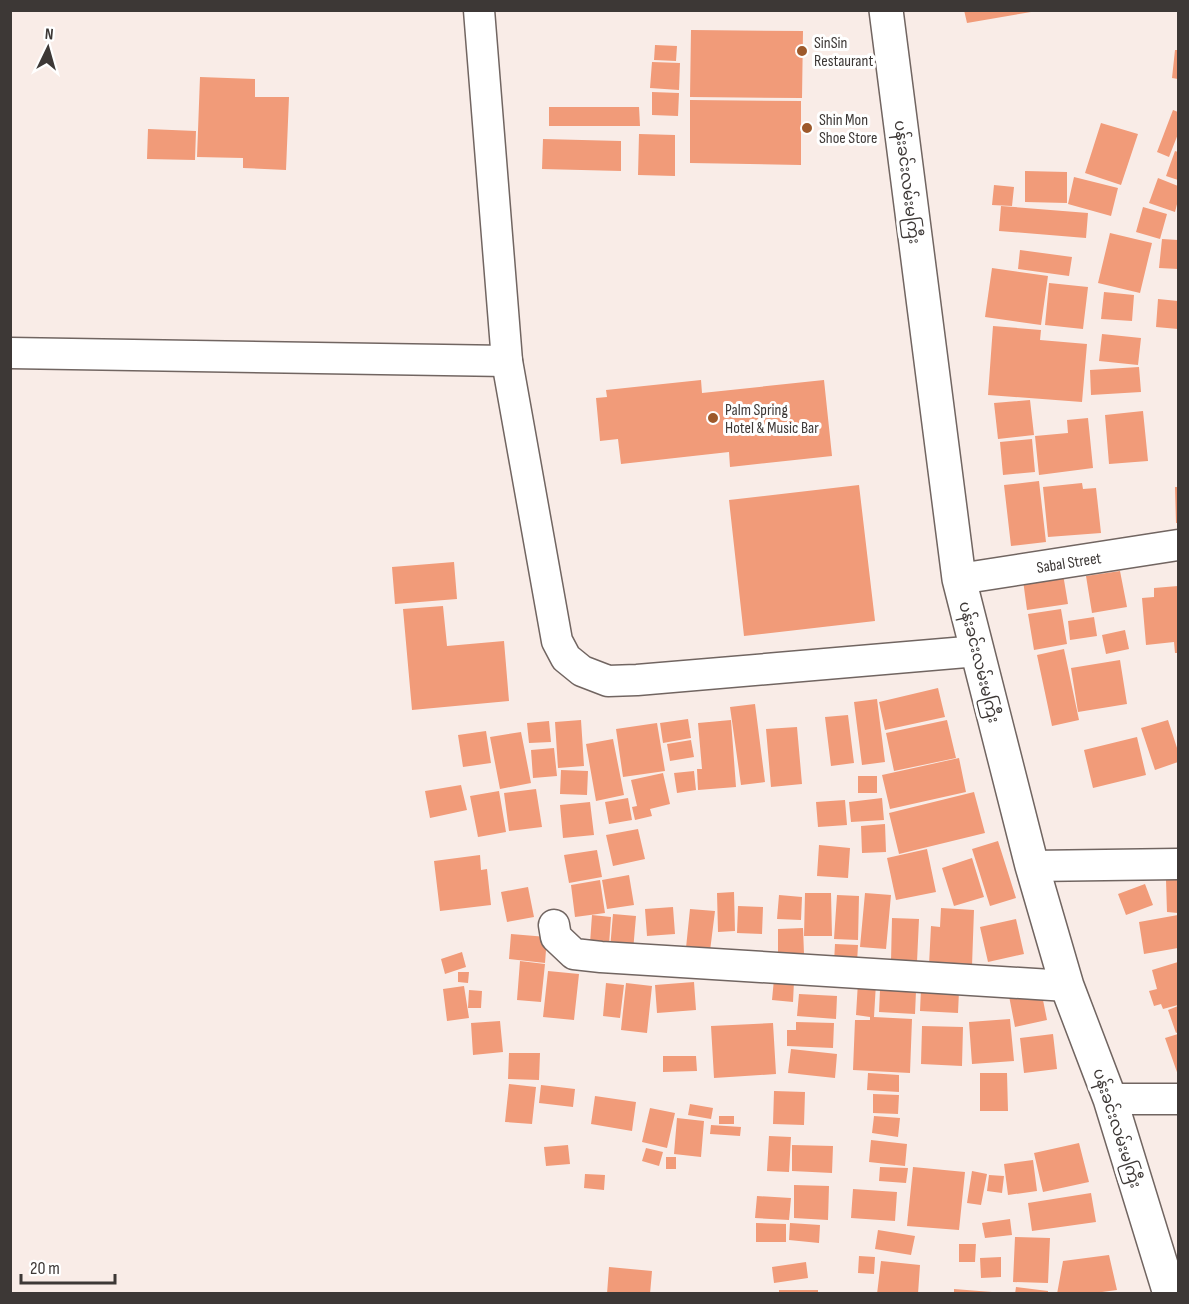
<svg xmlns="http://www.w3.org/2000/svg" width="1189" height="1304" viewBox="0 0 1189 1304" font-family="'Sofia Sans Condensed','Noto Sans Myanmar',sans-serif">
<style>
.building{fill:#f19b79}
.lines{fill:none;stroke-linecap:round;stroke-linejoin:round}
.minor-casing{stroke:#716561;stroke-width:33}
.major-casing{stroke:#716561;stroke-width:36}
.minor{stroke:#fff;stroke-width:30}
.major{stroke:#fff;stroke-width:33}
.poi-dot{fill:#9d592b;stroke:#fff;stroke-width:2}
.labels{text-anchor:middle;stroke-width:6;stroke-linejoin:round;paint-order:stroke}
.poi-label{font-size:16px;fill:#3d3836;stroke:#fff;text-anchor:start}
.street-label{font-size:16px;fill:#3d3836;stroke:#fff}
</style>
<rect width="100%" height="100%" fill="#f9ece7"/>
<path class="building" d="M964 10H1031V12L967 23Z
M691 30 803 31 802 98 690 97Z
M655 45 677 46 676 61 654 60Z
M1175 50H1178V79L1172 78Z
M652 62 680 63 679 90 650 88Z
M200 77 255 79V97H289L286 170 243 168V158L197 157Z
M652 92 679 93 678 116 652 115Z
M690 100 801 101V165L690 163Z
M549 107H639L640 126H549Z
M1173 110 1178 112V134L1169 157 1157 152Z
M1101 123 1138 134 1121 185 1085 173Z
M148 129 196 131 195 160 147 159Z
M639 134 675 135V176L638 175Z
M543 139 621 141V171L542 169Z
M1175 151 1178 152V180L1166 176Z
M1025 171 1067 172V203L1025 202Z
M1074 177 1118 188 1111 216 1068 204Z
M1158 178 1178 186V200L1175 212 1149 203Z
M994 185 1014 187 1012 206 992 205Z
M1001 206 1088 213 1086 238 999 231Z
M1143 207 1167 214 1160 239 1136 232Z
M1110 233 1152 243 1140 293 1098 283Z
M1162 239 1178 240V269L1159 268Z
M1020 250 1072 257 1069 276 1018 269Z
M992 268 1048 276 1041 325 985 317Z
M1049 283 1088 287 1083 329 1045 325Z
M1104 292 1134 295 1132 321 1101 319Z
M1158 299 1178 301V329L1156 327Z
M993 326 1041 330 1040 340 1087 344 1082 402 988 395Z
M1102 334 1141 338 1138 365 1099 361Z
M1139 367 1141 392 1091 395 1090 370Z
M701 380 702 393 824 380 832 456 730 467 729 452 621 464 618 439 600 441 596 398 607 397 606 390Z
M1030 400 1034 435 998 439 994 403Z
M1143 411 1148 461 1109 464 1105 415Z
M1088 418 1093 468 1039 475 1035 436 1068 433 1067 420Z
M1032 439 1035 472 1003 475 1000 442Z
M1039 481 1046 542 1011 546 1004 485Z
M1082 483 1083 489 1096 488 1101 533 1048 537 1043 487Z
M859 485 875 621 744 636 729 500Z
M1175 487H1178V523H1176Z
M454 562 457 599 395 604 392 567Z
M1120 571 1127 607 1092 613 1086 576Z
M1063 574 1068 604 1027 610 1023 580Z
M1178 586V653H1175L1174 642 1146 645 1142 598 1154 597V588Z
M443 606 447 646 504 641 509 701 412 710 403 609Z
M1061 609 1067 644 1034 650 1028 614Z
M1094 617 1097 636 1070 640 1068 621Z
M1125 630 1129 649 1106 654 1102 635Z
M1064 649 1079 720 1052 726 1037 655Z
M1120 660 1127 704 1078 712 1071 668Z
M938 688 945 717 885 730 879 702Z
M877 699 885 762 862 765 854 702Z
M755 704 765 782 741 785 730 707Z
M848 715 854 763 831 766 825 717Z
M688 719 691 738 663 743 660 723Z
M581 720 584 766 558 768 555 722Z
M731 720 736 787 698 790 697 769H702L698 723Z
M947 720 956 758 894 771 886 733Z
M1168 720 1178 751V762L1155 770 1141 728Z
M549 721 551 742 529 743 527 723Z
M657 723 665 771 623 777 616 729Z
M797 727 802 784 771 787 766 729Z
M486 731 491 763 463 767 458 735Z
M521 732 531 783 500 789 490 737Z
M1137 737 1146 775 1093 788 1084 750Z
M613 739 624 795 596 801 586 744Z
M691 740 694 757 670 761 667 744Z
M554 748 557 776 533 778 531 750Z
M959 758 966 792 890 809 882 775Z
M561 770 588 771 587 795 560 794Z
M694 771 696 790 677 793 674 773Z
M663 773 670 804 650 809 652 816 635 820 632 807 637 806 631 780Z
M858 776H877V793H858Z
M461 785 467 810 430 818 425 791Z
M536 789 542 827 509 831 504 793Z
M499 791 506 832 478 837 470 796Z
M974 792 985 833 899 854 889 813Z
M628 798 632 820 609 824 605 802Z
M882 798 884 820 851 822 849 802Z
M845 800 847 825 818 827 816 802Z
M590 802 594 835 563 838 560 805Z
M885 824 886 852 862 853 861 826Z
M638 829 645 859 613 866 606 835Z
M998 841 1016 898 990 906 972 849Z
M819 845 850 848 848 878 817 876Z
M927 849 936 892 896 900 887 858Z
M597 850 602 877 569 883 564 855Z
M480 855 481 870 487 869 491 905 440 911 434 861Z
M972 858 984 897 954 906 942 868Z
M629 875 634 905 607 909 602 880Z
M600 880 605 913 575 917 571 885Z
M1166 880H1178V913L1167 912Z
M1145 884 1153 905 1126 915 1118 894Z
M528 887 534 917 507 922 501 892Z
M734 892 735 931 718 932 717 893Z
M805 893H831L832 936H804Z
M865 893 891 895 886 949 860 947Z
M779 895 802 897 801 920 777 919Z
M837 895 859 896 858 940 834 939Z
M738 906 763 907 762 934 737 933Z
M673 907 675 934 647 936 645 909Z
M941 908 974 910 972 966 929 965 931 926 940 927Z
M690 909 715 911 710 951 686 948Z
M613 914 636 916 633 951 610 949Z
M592 915 611 917 609 945 590 943Z
M1178 915V948L1144 954 1139 922Z
M892 918 919 919 917 962 891 961Z
M1016 919 1024 954 988 962 980 927Z
M803 928 804 954 778 955V929Z
M511 934 547 937 545 963 509 959Z
M835 944 858 945 857 963 834 962Z
M462 952 466 967 445 974 441 959Z
M520 961 545 964 541 1002 517 1000Z
M1178 962V1005L1163 1009 1161 1004 1154 1006 1149 991 1157 989 1152 970Z
M548 971 579 974 574 1020 543 1017Z
M458 972H469L468 983 458 982Z
M774 979 794 981 793 1002 772 1000Z
M694 982 696 1010 657 1013 655 985Z
M858 982 876 983 874 1017 912 1019 910 1073 853 1070 855 1020H870V1017L856 1015Z
M606 983 624 985 620 1018 603 1016Z
M626 983 652 986 647 1033 621 1030Z
M464 986 469 1018 447 1021 443 989Z
M921 989 959 991 958 1013 920 1011Z
M469 990 482 991 481 1008H468Z
M880 990 916 991 915 1014 879 1012Z
M1041 990 1047 1020 1015 1027 1009 996Z
M799 994 837 996 836 1019 797 1016Z
M1178 1006V1032L1176 1033 1168 1010Z
M1010 1019 1014 1061 972 1064 969 1022Z
M500 1021 503 1052 473 1055 471 1023Z
M796 1022 834 1023 833 1048 787 1046V1030H796Z
M773 1023 776 1074 714 1078 711 1026Z
M922 1026 963 1027 962 1066 921 1064Z
M1053 1034 1057 1069 1024 1073 1020 1038Z
M1178 1034V1075L1165 1038Z
M791 1049 837 1054 835 1078 788 1073Z
M509 1053H540L539 1080 508 1079Z
M663 1056H696L697 1071 663 1072Z
M868 1073 899 1075V1092L867 1090Z
M980 1073H1007L1008 1111H980Z
M509 1084 536 1087 532 1124 505 1122Z
M541 1085 575 1089 573 1107 539 1103Z
M774 1091 805 1092 804 1125 773 1124Z
M873 1094 899 1095 898 1114 873 1113Z
M595 1096 636 1102 632 1131 591 1124Z
M690 1104 713 1108 711 1119 688 1115Z
M650 1108 675 1113 667 1148 642 1142Z
M719 1116H734V1124H719Z
M874 1116 900 1118 898 1137 872 1133Z
M677 1118 704 1121 701 1157 674 1154Z
M711 1125 741 1127 740 1136 710 1134Z
M769 1136 791 1137 789 1172 767 1171Z
M871 1140 907 1144 905 1166 869 1162Z
M1079 1143 1089 1182 1043 1192 1034 1153Z
M568 1145 570 1164 546 1166 544 1147Z
M792 1145 833 1146 832 1173 792 1171Z
M646 1148 663 1152 659 1166 642 1161Z
M666 1157H676V1169H666Z
M1033 1160 1037 1191 1008 1195 1004 1164Z
M880 1167 908 1168 906 1183 879 1181Z
M913 1167 965 1172 959 1230 907 1226Z
M972 1171 987 1174 981 1205 967 1203Z
M585 1174 605 1175 604 1190 584 1188Z
M989 1175 1004 1176 1002 1193 987 1191Z
M794 1185 829 1186 828 1220 794 1218Z
M853 1189 897 1192 895 1221 851 1218Z
M1091 1193 1096 1222 1032 1231 1028 1203Z
M757 1196 791 1198 789 1220 755 1218Z
M1010 1219 1012 1235 985 1238 982 1223Z
M756 1223 786 1224V1242H756Z
M790 1223 820 1225 819 1243 789 1240Z
M878 1230 915 1236 911 1255 875 1249Z
M1015 1237 1050 1238 1048 1283 1013 1282Z
M959 1244H976L975 1262H959Z
M1109 1255 1117 1290 1087 1294H1057L1063 1261Z
M859 1256 875 1257 874 1274 858 1273Z
M1001 1257V1277L981 1278 980 1258Z
M881 1261 920 1265 918 1294H877Z
M806 1262 808 1278 774 1283 772 1267Z
M609 1267 652 1271 650 1294H607Z
M1016 1287 1048 1291V1294H1015Z
M954 1289 992 1292V1294H954Z
M779 1290H818V1294H779Z"/>
<g class="lines">
<g class="minor-casing">
<g id="minor">
<path d="M479 10 507 361 557 641 566 658 582 671 608 681 637 680 978 651"/>
<path d="M10 353 507 361"/>
<path id="s1" d="M959 579 1178 545"/>
<path d="M1032 866 1178 864"/>
<path d="M554 925 556 937 574 954 601 957 1067 986"/>
<path d="M1110 1099H1178"/>
</g>
</g>
<g class="major-casing">
<path id="major" d="M886 10 959 579 1032 866 1067 986 1110 1099 1170 1294"/>
</g>
<use href="#minor" class="minor"/>
<use href="#major" class="major"/>
</g>
<g class="poi-dot">
<circle cx="802" cy="51" r="6"/>
<circle cx="807" cy="128" r="6"/>
<circle cx="713" cy="418" r="6"/>
</g>
<g class="labels">
<g class="poi-label">
<text x="814" y="48">SinSin<tspan x="814" dy="18">Restaurant</tspan></text>
<text x="819" y="125">Shin Mon<tspan x="819" dy="18">Shoe Store</tspan></text>
<text x="725" y="415">Palm Spring<tspan x="725" dy="18">Hotel &amp; Music Bar</tspan></text>
</g>
<g class="street-label">
<text transform="translate(908 182) rotate(83)" y="6">ပန်းခင်းလမ်းမကြီး</text>
<text dy="6" stroke="none"><textPath href="#s1" startOffset="111">Sabal Street</textPath></text>
<text transform="translate(980 662) rotate(76)" y="6">ပန်းခင်းလမ်းမကြီး</text>
<text transform="translate(1118 1128) rotate(72)" y="6">ပန်းခင်းလမ်းမကြီး</text>
</g>
</g>
<rect width="1189" height="1304" fill="none" stroke="#3d3836" stroke-width="24"/>
<g transform="translate(48 48) rotate(5)" stroke="#ffffff" stroke-width="4.5" paint-order="stroke">
<path d="M0-4.5L10 22L0 15L-10 22Z" fill="#3d3836"/>
<text y="-9" font-size="16" font-weight="bold" text-anchor="middle" fill="#3d3836">N</text>
</g>
<path d="M21 1274v9h94v-9" fill="none" stroke="#3d3836" stroke-width="3"/>
<text x="30" y="1274" font-size="18" fill="#3d3836" stroke="#ffffff" stroke-width="4.5" paint-order="stroke">20 m</text>
</svg>
